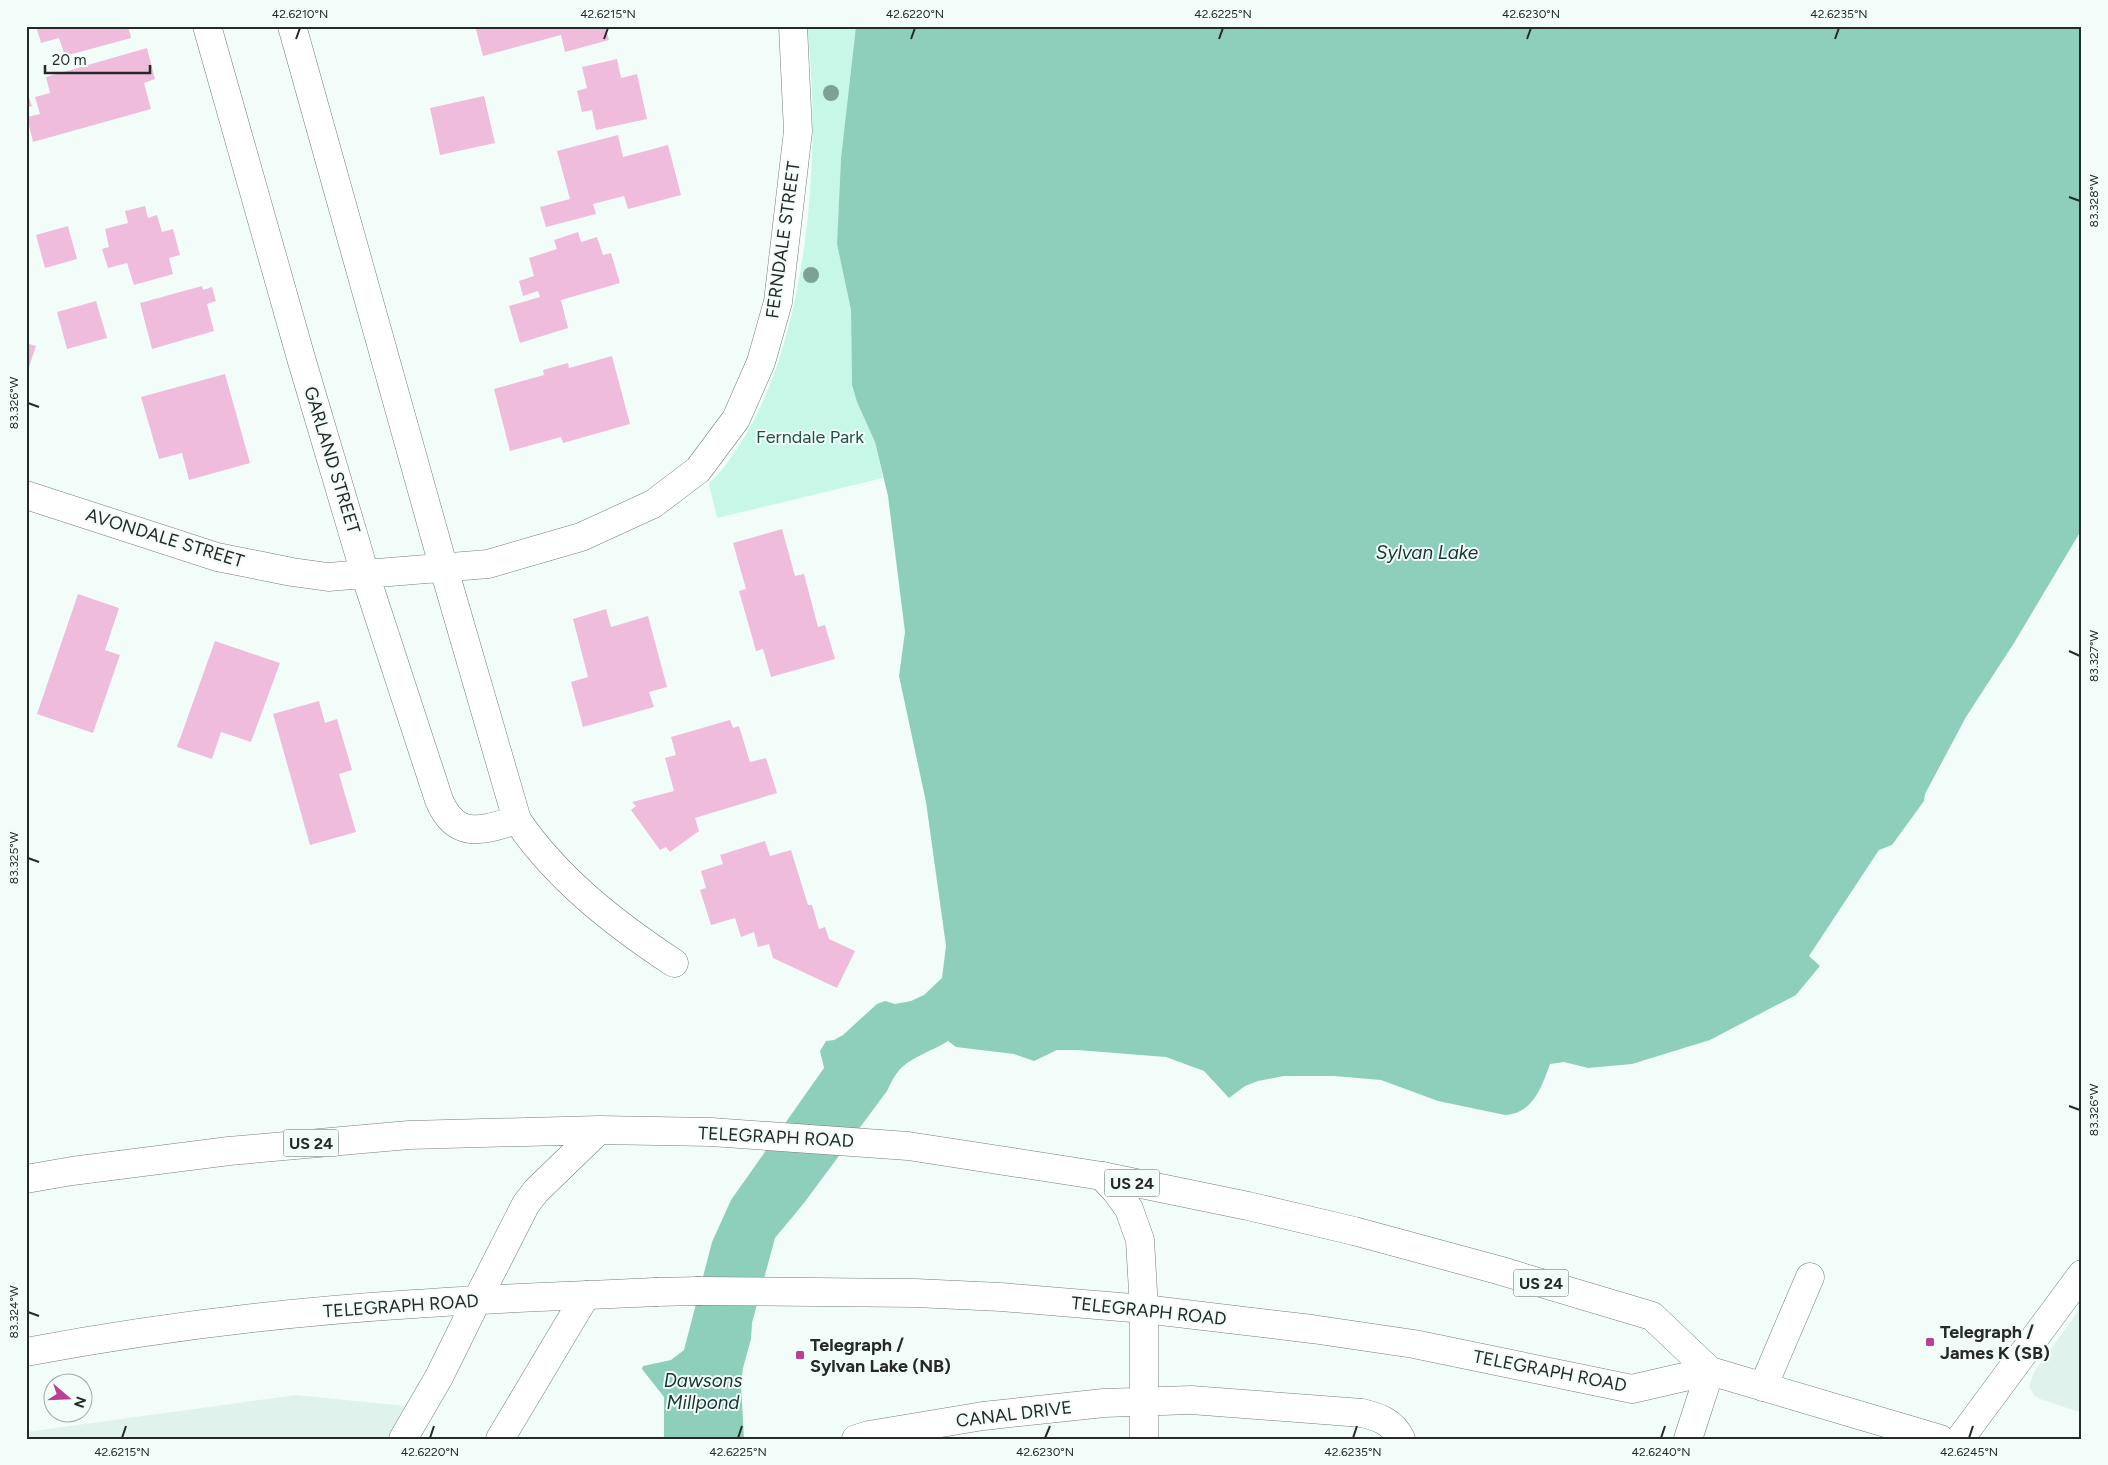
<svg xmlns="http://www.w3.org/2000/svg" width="2108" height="1465" viewBox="0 0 2108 1465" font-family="Figtree,sans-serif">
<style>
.built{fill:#dff3ec}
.green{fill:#c6f7e7}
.water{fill:#8ecfbc}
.building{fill:#f0bcdc}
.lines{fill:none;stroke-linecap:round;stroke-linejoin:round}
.minor-casing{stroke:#737e7a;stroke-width:29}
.major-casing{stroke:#737e7a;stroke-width:29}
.highway-casing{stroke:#737e7a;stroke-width:29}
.minor{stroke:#fff;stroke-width:28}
.major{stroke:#fff;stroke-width:28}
.highway{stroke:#fff;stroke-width:28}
.tree{fill:#7da097}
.ticks{fill:none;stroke:#252928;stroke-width:2}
.poi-dot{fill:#b94095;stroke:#f2fdf9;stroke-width:2}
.labels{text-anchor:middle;stroke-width:4;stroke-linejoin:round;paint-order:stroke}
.shield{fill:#f2fdf9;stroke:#626967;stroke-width:1}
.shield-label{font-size:16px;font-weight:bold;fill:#252928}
.street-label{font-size:18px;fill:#252928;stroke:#f2fdf9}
.park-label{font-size:18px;fill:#1e5346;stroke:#f2fdf9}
.poi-label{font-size:18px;font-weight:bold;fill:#252928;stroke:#f2fdf9;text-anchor:start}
.water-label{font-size:19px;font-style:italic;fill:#15342c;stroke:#f2fdf9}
.neatline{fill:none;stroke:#252928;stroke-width:2}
.ticks-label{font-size:12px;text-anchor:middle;fill:#252928}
</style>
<rect width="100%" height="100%" fill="#f2fdf9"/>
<path class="built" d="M2082 1306V1413L2040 1399 2034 1395 2029 1387 2034 1372Z
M296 1395 405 1406 387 1439H26V1432Z"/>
<path class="green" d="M807 26H856L841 158 837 244 851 310 852 385 857 402 875 442 883 478 717 518 709 484C808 383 823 160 807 26Z"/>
<path class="water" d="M856 26H2082V529L2014 643 1966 717 1925 794 1924 801 1892 845 1879 850 1809 956 1820 966 1796 995 1710 1040 1632 1064 1588 1068 1564 1062 1550 1064C1542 1086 1533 1114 1505 1115L1438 1101 1381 1080 1334 1076H1284L1258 1081 1245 1086 1229 1098 1204 1071 1166 1057 1077 1050H1057L1034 1061 1014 1054 956 1047 948 1041C931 1052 909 1057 897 1073 893 1078 890 1085 887 1091L804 1203 775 1238 752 1323 751 1339 743 1368 741 1384 744 1439H664V1397L642 1369 643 1366 671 1360 684 1350 712 1242 731 1200 824 1068 820 1051 826 1041 834 1040 843 1035 877 1004 885 1001 895 1004 911 1001 924 995 942 978 946 946 926 802 899 676 905 632 888 496 875 442 857 402 852 385 851 310 837 244 841 158Z"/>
<path class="building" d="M36 26H128L131 38 65 56 59 38 41 43Z
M475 26H605L609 40 565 52 561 35 483 56Z
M147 48 155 79 144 83 151 109 33 142 27 117 40 114 35 97 50 93 46 77Z
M617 59 621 78 637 74 647 119 596 130 592 110 582 112 577 91 587 88 582 67Z
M26 89 32 106 26 108Z
M484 96 495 143 440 155 430 108Z
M618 135 623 157 668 145 681 195 628 209 624 196 593 204 596 214 546 227 540 207 570 199 557 151Z
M145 206 148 218 157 215 162 232 173 229 180 255 169 258 173 274 134 285 127 263 108 268 102 249 109 247 105 229 128 223 125 211Z
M68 226 77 259 45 268 36 235Z
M578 232 581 242 597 237 603 255 611 253 620 283 561 300 568 328 520 343 509 306 540 297 538 291 523 296 519 281 534 276 529 258 557 249 554 240Z
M202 286 203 290 212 287 216 301 207 304 214 331 152 349 140 303Z
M96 301 107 338 67 349 57 312Z
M26 343 36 346 27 373H26Z
M612 356 630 424 563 443 561 437 510 451 494 389 544 375 543 370 568 363 569 368Z
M225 374 250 463 189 480 182 453 159 459 141 397Z
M782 529 795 576 804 574 818 627 825 625 835 659 771 677 763 649 756 651 739 591 746 589 733 543Z
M78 594 119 608 105 650 120 655 93 733 37 714Z
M606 609 611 627 648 616 667 687 649 692 654 707 583 727 571 682 588 677 573 619Z
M215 641 280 663 251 742 221 732 212 759 177 747Z
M319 701 325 723 337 719 352 770 339 774 356 832 310 845 273 714Z
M730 720 733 728 739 726 750 762 766 758 777 793 695 818 699 831 670 852 666 847 660 850 631 810 636 806 632 802 674 791 665 758 676 755 671 737Z
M765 841 770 856 791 850 808 905H812L819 929 825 927 829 939 855 951 837 988 773 958 769 944 758 947 754 932 741 937 735 918 711 925 700 890 706 888 701 871 723 864 720 855Z"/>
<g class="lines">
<g class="minor-casing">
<path id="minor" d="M207 26 301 358 365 574 439 800C456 841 483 830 517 820
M292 26 444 569 517 820C557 879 615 924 674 963
M26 495 217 557 292 572 328 577 488 564 581 537 653 504 698 470 736 419 761 362 778 302 798 131 793 26
M1102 1176 1116 1191 1129 1209 1140 1240 1144 1309V1439
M1763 1387 1810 1277
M856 1439 869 1435 983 1416 1104 1403 1191 1400 1362 1413C1379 1417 1393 1422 1401 1439
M1688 1439 1710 1371
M1960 1439 2082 1274"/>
</g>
<g class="major-casing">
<path id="major" d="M656 1292 698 1291
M403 1439 439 1377 477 1300
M500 1439 586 1295"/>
</g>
<g class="highway-casing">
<path id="highway" d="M26 1179 72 1171 229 1151 409 1135 599 1130 711 1132 908 1146 1102 1176 1248 1206 1354 1231 1498 1270 1652 1316 1710 1371 1940 1439
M698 1291 915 1293 1001 1297 1144 1309 1312 1329 1414 1344 1632 1389 1710 1371
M477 1300 526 1204 536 1191 599 1130
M26 1352C154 1328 284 1312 414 1304 495 1298 575 1296 656 1292"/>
</g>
<use href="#minor" class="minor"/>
<use href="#major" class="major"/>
<use href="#highway" class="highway"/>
</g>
<g class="tree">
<circle cx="831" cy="93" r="8"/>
<circle cx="811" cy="275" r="8"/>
</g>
<path class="ticks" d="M296 39 300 28M604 39 608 28M911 39 915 28M1219 39 1223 28M1527 39 1531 28M1835 39 1839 28M2069 197 2080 201M28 403 39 407M2069 651 2080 656M28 858 39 862M2069 1106 2080 1110M28 1312 39 1316M122 1438 126 1426M430 1438 434 1426M738 1438 742 1426M1045 1438 1050 1426M1353 1438 1357 1426M1661 1438 1665 1426M1969 1438 1973 1426"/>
<g class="poi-dot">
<rect x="1925" y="1337" width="10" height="10" rx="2.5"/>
<rect x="795" y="1350" width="10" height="10" rx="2.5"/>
</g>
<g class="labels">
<g class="shield">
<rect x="283.5" y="1129.5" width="55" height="27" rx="4"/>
<rect x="1104.5" y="1169.5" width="55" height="27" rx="4"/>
<rect x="1513.5" y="1269.5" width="55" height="27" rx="4"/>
</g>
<g class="shield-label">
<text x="311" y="1149">US 24</text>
<text x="1132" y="1189">US 24</text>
<text x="1541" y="1289">US 24</text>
</g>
<g class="street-label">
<text transform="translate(783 240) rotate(-82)" y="6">FERNDALE STREET</text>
<text transform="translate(332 460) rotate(73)" y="6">GARLAND STREET</text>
<text transform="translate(165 538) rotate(17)" y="6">AVONDALE STREET</text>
<text transform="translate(776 1137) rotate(3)" y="6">TELEGRAPH ROAD</text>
<text transform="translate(401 1306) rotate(-4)" y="6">TELEGRAPH ROAD</text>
<text transform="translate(1149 1311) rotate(6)" y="6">TELEGRAPH ROAD</text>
<text transform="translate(1550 1371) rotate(11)" y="6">TELEGRAPH ROAD</text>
<text transform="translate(1014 1414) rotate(-7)" y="6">CANAL DRIVE</text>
</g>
<g class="park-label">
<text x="810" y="443">Ferndale Park</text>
</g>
<g class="poi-label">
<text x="1940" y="1338">Telegraph /<tspan x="1940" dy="21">James K (SB)</tspan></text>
<text x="810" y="1351">Telegraph /<tspan x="810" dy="21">Sylvan Lake (NB)</tspan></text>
</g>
<g class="water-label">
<text x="1427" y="559">Sylvan Lake</text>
<text x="703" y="1387">Dawsons<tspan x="703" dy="22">Millpond</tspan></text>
</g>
</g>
<rect width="2108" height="1465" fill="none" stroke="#f2fdf9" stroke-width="55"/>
<g transform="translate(68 1398) rotate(109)"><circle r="24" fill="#f2fdf9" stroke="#a0a8a5"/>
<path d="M0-4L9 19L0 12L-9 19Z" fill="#b94095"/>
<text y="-8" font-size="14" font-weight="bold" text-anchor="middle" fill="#252928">N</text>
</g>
<path d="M45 65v8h105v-8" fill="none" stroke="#252928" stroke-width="2.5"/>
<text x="52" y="65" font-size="15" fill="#252928" stroke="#f2fdf9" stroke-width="4" paint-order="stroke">20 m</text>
<rect x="28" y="28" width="2052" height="1410" class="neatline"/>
<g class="ticks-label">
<text x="300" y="18">42.6210°N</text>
<text x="608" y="18">42.6215°N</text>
<text x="915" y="18">42.6220°N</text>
<text x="1223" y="18">42.6225°N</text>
<text x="1531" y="18">42.6230°N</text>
<text x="1839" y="18">42.6235°N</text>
<text transform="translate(2094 201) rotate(-90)" y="4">83.328°W</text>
<text transform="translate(14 403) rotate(-90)" y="4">83.326°W</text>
<text transform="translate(2094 656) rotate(-90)" y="4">83.327°W</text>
<text transform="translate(14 858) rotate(-90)" y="4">83.325°W</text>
<text transform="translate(2094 1110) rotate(-90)" y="4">83.326°W</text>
<text transform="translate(14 1312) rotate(-90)" y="4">83.324°W</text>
<text x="122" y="1456">42.6215°N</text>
<text x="430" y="1456">42.6220°N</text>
<text x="738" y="1456">42.6225°N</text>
<text x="1045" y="1456">42.6230°N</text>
<text x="1353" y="1456">42.6235°N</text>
<text x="1661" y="1456">42.6240°N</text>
<text x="1969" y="1456">42.6245°N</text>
</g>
</svg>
